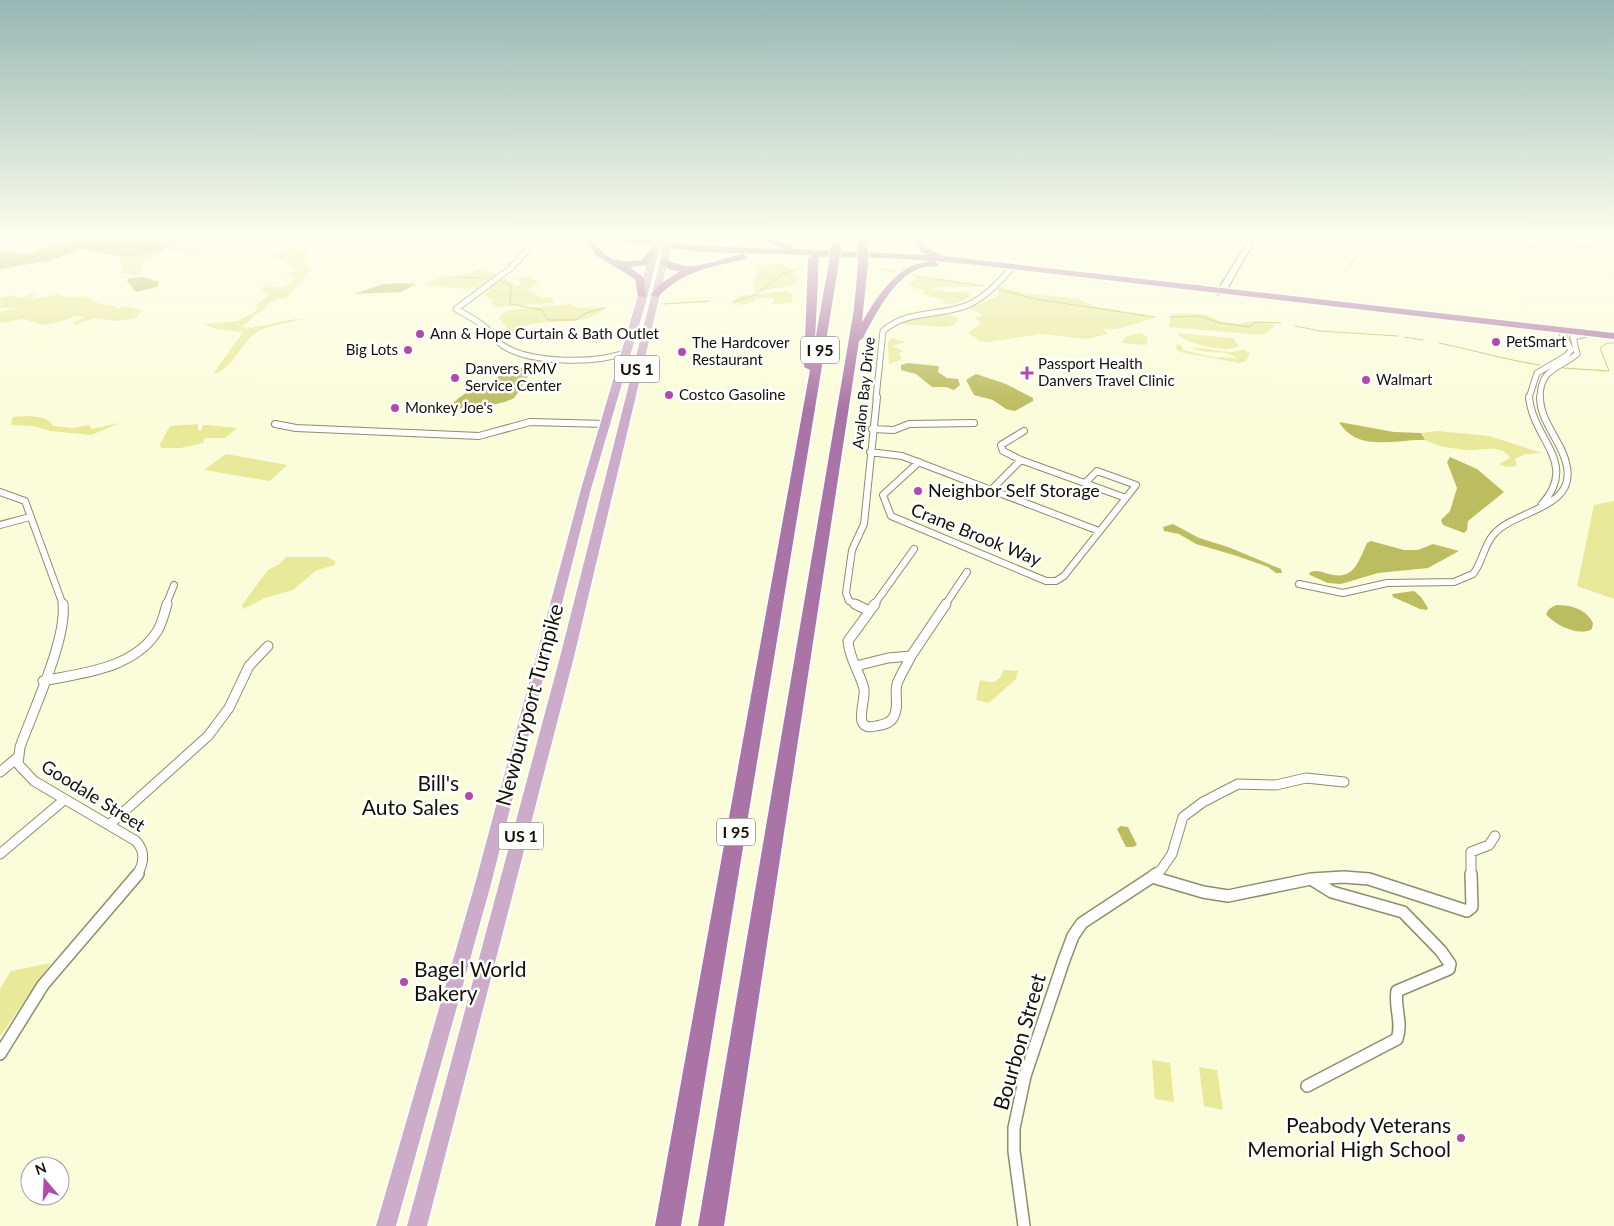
<svg xmlns="http://www.w3.org/2000/svg" width="1614" height="1226" viewBox="0 0 1614 1226" font-family="Lato,sans-serif">
<style>
.green{fill:#e8e999}
.water{fill:#bcbc61}
.lines{fill:none;stroke-linecap:round;stroke-linejoin:round}
.stream{stroke:#bcbc61;stroke-width:1}
.street-far3-casing{stroke:#8d8d6f;stroke-width:7}
.street-far2-casing{stroke:#8d8d6f;stroke-width:8}
.street-far1-casing{stroke:#8d8d6f;stroke-width:11}
.street-casing{stroke:#8d8d6f;stroke-width:14}
.secondary-casing{stroke:#8d8d6f;stroke-width:3}
.primary-casing{stroke:#fff;stroke-width:3}
.highway-casing{stroke:#fff;stroke-width:3}
.street-far3{stroke:#fff;stroke-width:5}
.street-far2{stroke:#fff;stroke-width:6}
.street-far1{stroke:#fff;stroke-width:9}
.street{stroke:#fff;stroke-width:11}
.secondary{fill:#fff;fill-rule:evenodd}
.primary{fill:#cdacca;fill-rule:evenodd}
.highway{fill:#ab74a6;fill-rule:evenodd}
.primary-bridge-casing{stroke:#fff;stroke-width:10;stroke-linecap:butt}
.highway-bridge-casing{stroke:#fff;stroke-width:12;stroke-linecap:butt}
.primary-bridge{stroke:#cdacca;stroke-width:8}
.highway-bridge{stroke:#ab74a6;stroke-width:10}
.poi-dot{fill:#b24aad;stroke:#fff;stroke-width:2}
.labels{text-anchor:middle;stroke-width:5;stroke-linejoin:round;paint-order:stroke}
.far-poi-label{font-size:15px;fill:#121206;stroke:#fff;text-anchor:start}
.far-street-label{font-size:15px;fill:#121206;stroke:#fff}
.shield{fill:#fff;stroke:#595951;stroke-width:1}
.shield-label{font-size:16px;font-weight:bold;fill:#121206}
.poi-label{font-size:18px;fill:#121206;stroke:#fff;text-anchor:start}
.street-label{font-size:18px;fill:#121206;stroke:#fff}
.near-street-label{font-size:21px;fill:#121206;stroke:#fff}
.near-poi-label{font-size:21px;fill:#121206;stroke:#fff;text-anchor:end}
</style>
<rect width="100%" height="100%" fill="#fbfcda"/>
<path class="green" d="M66 238H189L165 248 157 257 144 260 142 266 143 272 135 275 121 273V258L100 251 83 248 43 255 42 249Z
M196 238H203L198 242 204 244 198 254 183 255 191 249 189 247 174 252 167 250Z
M295 248 297 251 308 252 304 264 310 267V271L286 298C265 298 268 310 253 316L251 320 241 327C261 330 281 318 303 319 285 325 267 323 252 336 243 344 226 374 214 373L243 332 216 329 203 324 238 321 256 311 258 303 270 295 262 290V287L275 283 269 287H282L292 283 295 277 286 276 298 269 269 255Z
M776 264C788 264 797 271 799 282L785 287 755 292 753 283 757 276V266Z
M479 269 498 275 480 288 476 289C458 289 443 286 427 286L424 284C444 272 461 279 479 269Z
M524 277H531L539 283 527 290 540 297 551 298 555 303 497 307 492 305 493 299 484 296 489 289 502 279 505 278 516 286 521 284 517 279Z
M918 277C939 282 961 279 981 287H929L939 291 971 293C965 302 953 307 943 303V300L923 294 924 290 917 289 909 283Z
M1000 287 1023 293 1079 299 1093 306 1157 317 1117 329H1103L1108 334 1087 339 1041 334 988 342 980 341 968 333 981 323 976 318 983 315 970 308 997 297 999 294 997 290Z
M788 291 793 294 791 303 771 304 775 300 771 297 757 298 752 303 736 305 731 302 740 296Z
M33 293H35L31 297 32 300 58 294 68 298 85 296 97 303 116 306 114 308 128 307 141 310 137 318 117 321 94 318 75 325 73 322 85 317 75 316 63 321 44 325 23 319 0 323V312L17 308H0V298L10 295 21 298Z
M571 304 578 308 607 307C585 327 556 318 528 325 520 328 515 334 506 333L508 330 499 318 504 312 510 310Z
M946 313 958 318 955 325 946 327 901 324 911 319Z
M1181 313 1207 315 1219 321 1238 324 1254 321 1275 325 1267 333 1260 335 1169 327 1171 315Z
M1140 333 1148 337 1146 345 1121 343 1127 336Z
M1177 333 1233 338 1239 346C1228 354 1185 344 1177 333Z
M891 338 906 342 892 346 903 351 899 354 902 359 889 364 888 341Z
M1177 344 1182 346 1183 350 1213 357 1237 358C1224 348 1204 356 1191 347L1230 352 1244 350 1250 353 1246 361 1239 363 1180 352 1176 349Z
M27 416C37 417 48 416 53 426L74 428 89 425 92 429 120 423 91 435 51 431 33 426 11 425 13 417Z
M198 424V430L201 431 203 425H206L237 428 225 438H205L203 443 181 448H161L160 444 170 426Z
M1437 431 1489 436 1542 453 1525 454 1515 459 1517 466 1506 467 1499 464 1510 458C1502 443 1480 451 1466 450 1451 448 1438 447 1425 440L1421 433Z
M226 454 287 465 270 481 204 470Z
M1614 501V599L1577 586 1594 505Z
M286 557H327L335 561V565L317 570 293 590 265 598 243 609 242 605 268 570 278 565Z
M1004 670 1018 671 1016 679 989 703 976 700 980 680C993 684 998 683 1004 670Z
M51 963 1 1035H0V989L11 971Z
M1152 1060 1170 1063 1174 1102 1155 1099Z
M1199 1067 1217 1070 1223 1110 1204 1106Z"/>
<path class="water" d="M72 238H167L180 240 162 249 137 256H120L82 249 49 261 0 269V251L31 254Z
M144 277 159 282 157 287 136 292 127 281 129 278Z
M404 283 416 284 401 292 354 294 383 284Z
M537 359 539 361C528 373 524 385 515 397 509 404 458 411 450 407 462 392 476 387 494 383L497 377 525 367Z
M908 363 937 366 939 367 938 372 947 378 958 379 960 385 954 390 946 387H932L916 374 901 370V365Z
M976 374 1006 384 1033 398V401L1015 411 1006 409 993 400 974 395 966 380Z
M1339 422 1394 432 1421 433 1425 440C1395 439 1358 453 1339 422Z
M1450 457 1477 469 1504 492 1468 521 1467 530 1464 533 1443 525 1441 520 1450 511 1457 488 1447 462Z
M1173 524 1199 538 1228 547 1281 569 1282 573H1276L1268 567 1237 556 1196 544 1179 534 1164 531 1163 527Z
M1371 541 1404 550H1418L1433 544 1459 551 1428 568 1378 573 1341 584 1328 583 1310 575 1309 573C1315 570 1319 571 1325 573 1353 582 1357 565 1367 543Z
M1414 591 1421 597 1428 608 1427 610 1420 609 1393 597 1392 594Z
M1556 605C1571 605 1586 609 1593 623L1592 629C1580 637 1554 625 1546 614L1549 609Z
M1121 826 1128 827 1137 845 1133 847H1126L1117 829Z"/>
<g class="lines">
<path class="stream" d="M1375 238 1382 240
M1494 238 1525 249 1544 245 1597 247 1614 245
M883 270 895 271
M1345 270 1358 255 1386 238
M915 276 984 286
M455 277 491 279
M499 280 511 286 510 304 542 310 548 320H576L586 313 604 308
M998 289 1035 299 1155 317
M733 302 755 295 783 274 801 268
M664 304 710 301
M1170 317 1199 316 1220 323 1250 327 1256 322 1281 323
M1295 326 1320 331 1398 336
M1404 337 1423 340
M1439 343C1473 350 1506 360 1540 365
M1563 368 1609 371 1600 348 1607 343H1614"/>
<g class="street-far3-casing">
<path id="street-far3" d="M535 238 524 254 511 268 456 309C466 315 477 320 486 328 491 333 495 340 502 345 530 364 596 364 627 352
M876 398 883 331C908 309 939 317 968 305 985 297 1000 282 1012 267
M1529 398 1537 373 1566 356 1571 350 1561 331
M1540 398C1540 368 1559 369 1577 354L1573 337 1587 334"/>
</g>
<g class="street-far2-casing">
<path id="street-far2" d="M1529 397C1533 440 1579 463 1542 504
M275 424 296 428 479 436 530 422 606 424
M872 429 894 430 909 424 974 423
M870 452 902 456 1099 531
M919 462 883 495 891 516 1046 581H1056L1064 576 1126 498 1021 460 1003 451 1001 445 1024 431
M1085 483 1097 471 1136 485 1126 498
M991 490 1021 460
M0 492 25 501 63 605
M0 525 30 517
M1299 584 1343 593 1387 583 1454 582 1473 574C1483 562 1483 546 1494 534 1515 510 1575 509 1567 467 1563 442 1540 423 1540 397
M166 605 174 585
M858 605 849 601 846 593 852 550 864 524 877 397
M874 605 914 549
M945 605 967 572"/>
</g>
<g class="street-far1-casing">
<path id="street-far1" d="M63 604C67 639 33 711 20 747L18 764 34 781 136 841C146 852 144 863 137 875
M855 604 869 611
M911 656 946 604
M856 666 888 658 911 656C907 665 900 675 897 684 894 695 900 707 893 718 889 724 882 725 876 726 851 732 866 702 864 689 860 672 849 659 848 641L875 604
M43 681C82 673 132 669 156 633 162 625 164 614 167 604
M0 772 17 758
M109 825 208 736 229 708 249 666 268 646
M0 854 64 800
M1154 875 1161 870 1172 854 1183 817 1203 802 1238 784 1276 785 1306 778 1344 782
M1471 875V852L1489 845 1495 836"/>
</g>
<g class="street-casing">
<path id="street" d="M1152 877 1156 874
M1311 879 1344 877 1369 879 1467 911 1472 907 1471 874
M0 1054 43 985 138 874
M1024 1226 1014 1151V1128L1025 1076 1064 960 1073 936 1082 923 1152 877 1203 892 1228 896 1311 879 1332 892 1403 912 1441 951 1450 964 1449 969 1397 991C1394 1008 1403 1023 1397 1039L1307 1086"/>
</g>
<g class="secondary-casing">
<path id="secondary" d="M1250 238H1256L1225 292 1218 294 1217 292Z"/>
</g>
<g class="primary-casing">
<path id="primary" d="M652 248 659 250 646 302 591 489 491 884 396 1226H376L475 884 581 489Z
M663 250 670 252 574 657 427 1226H407L560 657Z"/>
</g>
<g class="highway-casing">
<path id="highway" d="M583 238H591C607 260 615 263 641 260L652 248H658L659 250 647 265 630 267 644 278 646 298 638 296 635 279 597 256Z
M615 238H637L698 246 784 249 759 238H771L792 246 793 249 862 252 859 249 860 238H868L867 249 863 252 928 255 921 252 911 238H919L927 248 943 256 1614 333V339L968 264 934 261 939 264 937 266C931 267 924 266 918 269 893 279 875 315 863 338L859 341 724 1226H698L854 309 858 263 863 260 868 263 862 322C879 294 898 262 934 261L886 258 819 257 815 341 829 262 834 259 839 262 681 1226H655L810 370 804 367 808 258 811 255 698 252 619 241Z
M743 254 748 257 746 259C713 267 683 270 658 297L650 295 660 284 680 271 671 270 660 264V260C669 258 679 267 690 266 704 266 727 257 743 254Z"/>
</g>
<use href="#street-far3" class="street-far3"/>
<use href="#street-far2" class="street-far2"/>
<use href="#street-far1" class="street-far1"/>
<use href="#street" class="street"/>
<use href="#secondary" class="secondary"/>
<use href="#primary" class="primary"/>
<use href="#highway" class="highway"/>
<g class="primary-bridge-casing">
<path id="primary-bridge" d="M655 250 657 241
M666 252 668 242"/>
</g>
<g class="highway-bridge-casing">
<path id="highway-bridge" d="M863 249V263
M834 262 836 248"/>
</g>
<use href="#primary-bridge" class="primary-bridge"/>
<use href="#highway-bridge" class="highway-bridge"/>
</g>
<linearGradient id="sky" x2="0" y2="1"><stop stop-color="#96b7b2"/><stop offset="0.58" stop-color="#fdfeee"/><stop offset="1" stop-color="#fdfeee" stop-opacity="0"/></linearGradient>
<rect width="1614" height="409" fill="url(#sky)"/>
<g class="poi-dot">
<circle cx="420" cy="334" r="5"/>
<circle cx="1496" cy="342" r="5"/>
<circle cx="408" cy="350" r="5"/>
<circle cx="682" cy="352" r="5"/>
<path d="M1024.5 365.5h5v5h5v5h-5v5h-5v-5h-5v-5h5z"/>
<circle cx="455" cy="378" r="5"/>
<circle cx="1366" cy="380" r="5"/>
<circle cx="669" cy="395" r="5"/>
<circle cx="395" cy="408" r="5"/>
<circle cx="918" cy="491" r="5"/>
<circle cx="469" cy="796" r="5"/>
<circle cx="404" cy="982" r="5"/>
<circle cx="1461" cy="1138" r="5"/>
</g>
<g class="labels">
<g class="far-poi-label">
<text x="430" y="339">Ann &amp; Hope Curtain &amp; Bath Outlet</text>
<text x="1506" y="347">PetSmart</text>
<text x="692" y="348">The Hardcover<tspan x="692" dy="17">Restaurant</tspan></text>
<text x="398" y="355" text-anchor="end">Big Lots</text>
<text x="1038" y="369">Passport Health<tspan x="1038" dy="17">Danvers Travel Clinic</tspan></text>
<text x="465" y="374">Danvers RMV<tspan x="465" dy="17">Service Center</tspan></text>
<text x="1376" y="385">Walmart</text>
<text x="679" y="400">Costco Gasoline</text>
<text x="405" y="413">Monkey Joe's</text>
</g>
<g class="far-street-label">
<text transform="translate(864 393) rotate(-84)" y="5">Avalon Bay Drive</text>
</g>
<g class="shield">
<rect x="801" y="336.5" width="38" height="27" rx="4"/>
<rect x="614.5" y="355.5" width="45" height="27" rx="4"/>
<rect x="717" y="818.5" width="38" height="27" rx="4"/>
<rect x="498.5" y="822.5" width="45" height="27" rx="4"/>
</g>
<g class="shield-label">
<text x="820" y="356">I 95</text>
<text x="637" y="375">US 1</text>
<text x="736" y="838">I 95</text>
<text x="521" y="842">US 1</text>
</g>
<g class="poi-label">
<text x="928" y="497">Neighbor Self Storage</text>
</g>
<g class="street-label">
<text transform="translate(976 535) rotate(22)" y="6">Crane Brook Way</text>
<text transform="translate(93 796) rotate(32)" y="6">Goodale Street</text>
</g>
<g class="near-street-label">
<text transform="translate(530 705) rotate(-75)" y="7">Newburyport Turnpike</text>
<text transform="translate(1020 1042) rotate(-74)" y="7">Bourbon Street</text>
</g>
<g class="near-poi-label">
<text x="459" y="791">Bill's<tspan x="459" dy="24">Auto Sales</tspan></text>
<text x="414" y="977" text-anchor="start">Bagel World<tspan x="414" dy="24">Bakery</tspan></text>
<text x="1451" y="1133">Peabody Veterans<tspan x="1451" dy="24">Memorial High School</tspan></text>
</g>
</g>
<g transform="translate(45 1181) rotate(341)"><circle r="24" fill="#ffffff" stroke="#a0a09b"/>
<path d="M0-4L9 19L0 12L-9 19Z" fill="#b24aad"/>
<text y="-8" font-size="14" font-weight="bold" text-anchor="middle" fill="#121206">N</text>
</g>
</svg>
